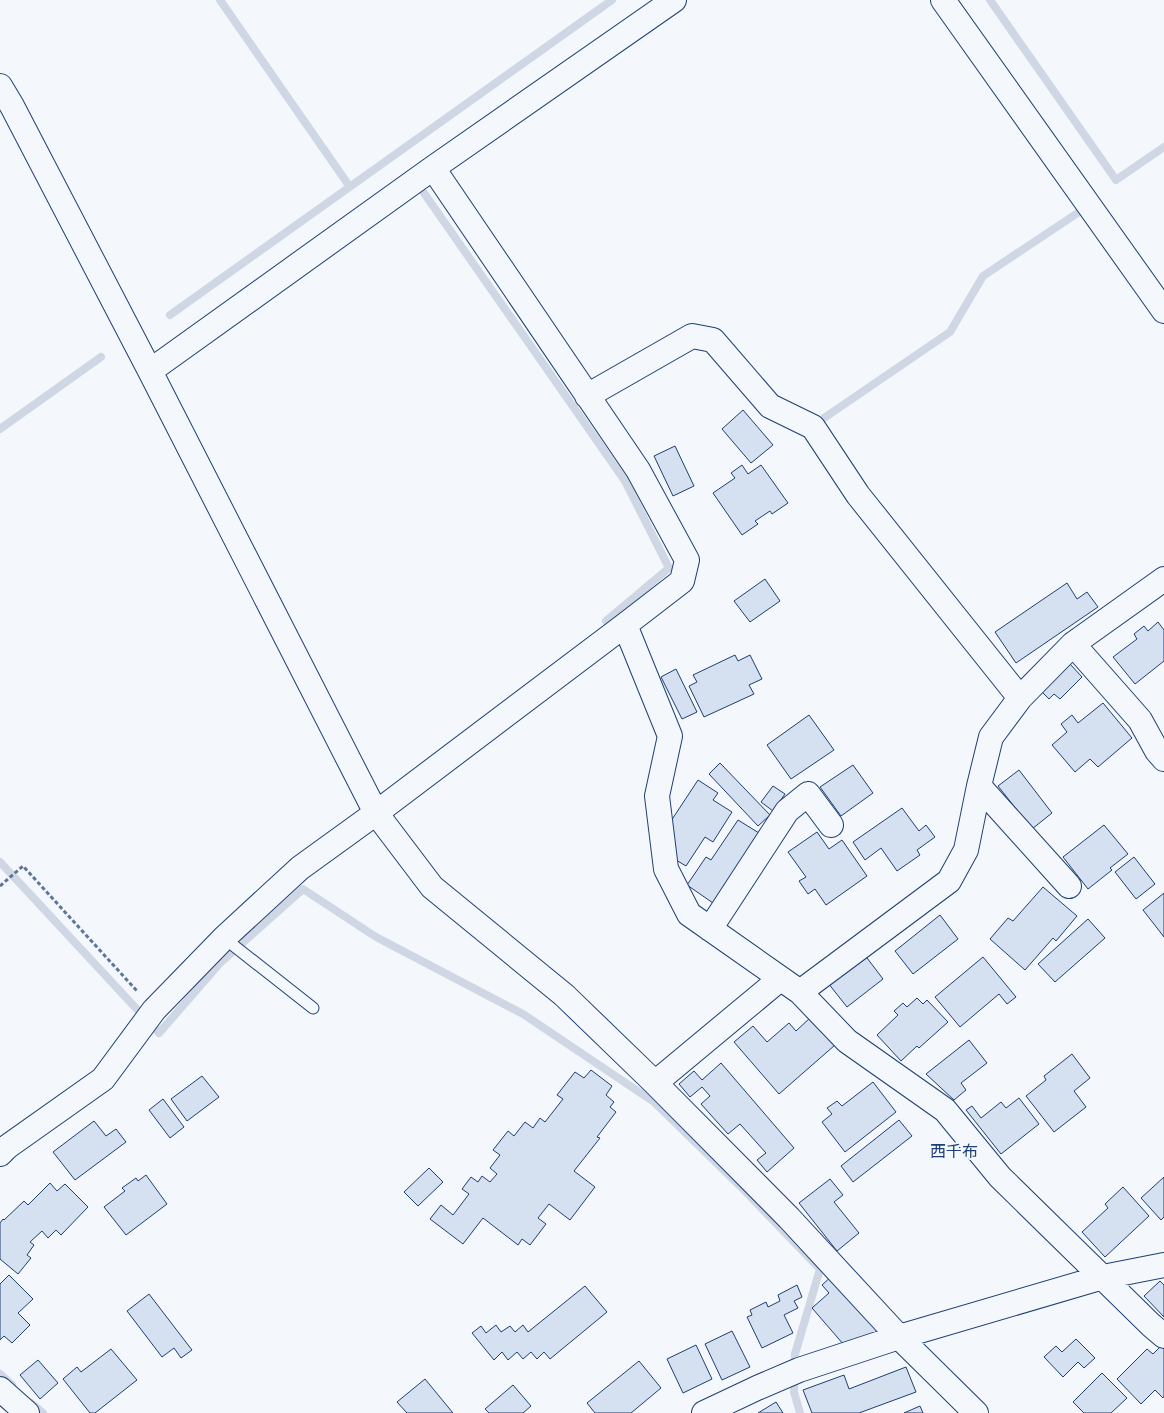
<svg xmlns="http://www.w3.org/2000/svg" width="1164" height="1413" viewBox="0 0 1164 1413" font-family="'Fira Sans','Noto Sans JP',sans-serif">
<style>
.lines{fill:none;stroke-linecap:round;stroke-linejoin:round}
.stream{stroke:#cfd7e4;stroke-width:8}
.building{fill:#d5e0f0;stroke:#1d3f73}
.lane-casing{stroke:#1d3f73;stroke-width:13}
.street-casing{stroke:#1d3f73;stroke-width:26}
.path{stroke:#5e769c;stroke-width:3;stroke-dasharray:4 2.5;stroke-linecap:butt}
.lane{stroke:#f4f7fb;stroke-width:11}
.street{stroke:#f4f7fb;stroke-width:24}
.labels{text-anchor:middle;stroke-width:4;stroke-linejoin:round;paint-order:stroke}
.neighbourhood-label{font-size:16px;fill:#1d3f73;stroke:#f4f7fb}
</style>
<rect width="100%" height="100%" fill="#f4f7fb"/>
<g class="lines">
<path class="stream" d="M220 0 350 187
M990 0 1116 180 1164 147
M424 193 625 481 669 568 606 621
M170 315 612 0
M824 418 950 332 983 276 1079 212
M0 429 101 357
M0 862 159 1033 220 963 303 889 376 937 523 1014 654 1102 744 1190 820 1269 795 1354 794 1392 800 1413
M0 1374 12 1385
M31 1403 43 1413"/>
</g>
<path class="building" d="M743 410 773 445 751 463 722 429Z
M675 446 694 486 673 496 654 456Z
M742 465 748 474 761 465 788 503 772 514 770 511 755 521 758 524 742 535 713 493 735 478 731 473Z
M765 579 780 601 750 622 734 601Z
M1067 583 1077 599 1087 592 1098 607 1016 663 995 632Z
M1158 622 1164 630V661L1135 684 1113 657 1137 639 1134 634 1144 626 1148 631Z
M735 655 738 661 750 655 762 679 749 685 754 694 704 717 689 686 697 682 693 675Z
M1070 664 1082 677 1060 699 1054 694 1049 699 1042 692Z
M676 669 697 712 682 719 661 677Z
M1103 703 1132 738 1098 767 1090 759 1075 772 1052 745 1067 732 1061 724 1072 715 1078 723Z
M809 715 834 750 791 779 767 745Z
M720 763 770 815 758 826 709 774Z
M853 765 873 793 841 816 820 787Z
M1019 770 1052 813 1032 829 998 786Z
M698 780 718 793 713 800 732 812 713 842 705 837 686 866 676 860 671 821Z
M773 786 785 794 773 811 761 802Z
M902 808 919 831 926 825 935 837 917 850 920 855 897 871 881 848 865 860 853 842Z
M738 820 759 833 713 903 687 885 706 857 711 860Z
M1104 825 1128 854 1110 868 1112 870 1088 889 1063 857Z
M817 832 829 849 842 840 867 876 826 905 815 889 808 894 799 881 806 877 788 852Z
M1134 857 1155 884 1136 899 1115 872Z
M1043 887 1077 916 1056 941 1053 938 1025 970 990 939 1008 918 1013 921Z
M1164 893V937L1143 910Z
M940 915 958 939 913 974 895 951Z
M1088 919 1105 938 1055 982 1038 964Z
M864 954 883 979 847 1007 828 983Z
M983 957 1016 997 1007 1004 999 994 960 1027 935 997Z
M917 998 923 1004 927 1000 948 1022 919 1048 917 1046 901 1061 877 1035 898 1015 894 1011 903 1003 907 1007Z
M811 1017 835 1045 779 1094 734 1042 753 1026 767 1042 789 1023 796 1031Z
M969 1040 987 1063 961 1083 966 1090 954 1100 926 1074Z
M1072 1054 1090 1078 1074 1091 1086 1107 1054 1132 1026 1096 1046 1080 1044 1076Z
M721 1063 794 1148 767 1172 757 1160 766 1153 740 1124 728 1134 701 1104 710 1096 702 1087 690 1097 679 1084 694 1071 702 1080Z
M591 1070 612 1086 606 1095 614 1102 610 1107 616 1112 597 1137 600 1138 574 1171 595 1187 570 1220 549 1204 538 1218 546 1224 530 1245 522 1239 518 1245 483 1218 463 1244 430 1219 441 1205 453 1215 469 1194 462 1189 471 1177 478 1182 482 1176 490 1182 497 1174 490 1168 500 1155 493 1150 508 1131 514 1136 525 1122 533 1128 540 1118 545 1122 563 1099 557 1095 575 1072 584 1078Z
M202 1076 219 1097 187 1121 171 1099Z
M873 1082 896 1112 845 1152 822 1122 832 1114 827 1108 837 1101 842 1106Z
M1019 1098 1039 1124 1001 1154 966 1110 972 1106 981 1118 1001 1102 1006 1108Z
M163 1099 184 1127 170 1138 149 1110Z
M899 1120 912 1136 853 1182 841 1166Z
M94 1121 106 1136 116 1129 126 1142 75 1180 53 1152Z
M429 1168 443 1182 418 1206 404 1192Z
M146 1175 167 1204 126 1235 104 1207 125 1191 122 1188 136 1178 138 1181Z
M1164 1177V1217L1161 1220 1141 1198Z
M830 1179 843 1195 834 1202 859 1233 837 1251 799 1203Z
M50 1183 57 1191 65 1184 88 1207 61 1235 56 1230 48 1238 42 1231 30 1242 34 1245 27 1255 31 1258 18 1274 0 1259V1223L3 1219 4 1220 24 1201 28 1205Z
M1123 1187 1149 1216 1105 1257 1082 1232 1108 1208 1105 1204Z
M834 1274 880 1328 869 1337 844 1345 812 1308 829 1293 822 1285Z
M9 1275 33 1299 18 1313 30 1325 12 1343 4 1336 0 1340V1284Z
M1160 1281 1164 1285V1317L1144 1296Z
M797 1285 802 1297 794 1301 798 1308 784 1315 793 1333 762 1348 747 1317 752 1315 750 1310 766 1302 768 1307 780 1301 778 1295Z
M585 1286 607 1312 550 1359 544 1352 537 1359 531 1352 523 1359 517 1352 508 1360 502 1352 494 1360 472 1333 481 1326 486 1333 496 1325 501 1332 510 1326 515 1332 523 1325 528 1332Z
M149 1294 192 1350 181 1358 174 1348 162 1357 127 1311Z
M732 1331 750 1367 722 1380 705 1344Z
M1076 1339 1095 1358 1084 1368 1078 1362 1063 1377 1044 1357 1056 1346 1062 1352Z
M696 1345 712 1379 683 1393 667 1359Z
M1162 1345 1164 1347V1396L1163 1398 1155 1390 1141 1404 1117 1379 1147 1349 1153 1354Z
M111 1349 137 1380 95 1413H90L63 1379 77 1367 81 1372Z
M38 1360 58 1383 40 1399 20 1375Z
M639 1361 661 1388 631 1413H595L587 1403Z
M906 1367 916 1392 859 1413H812L803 1390 844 1375 849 1389Z
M1102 1373 1127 1398 1111 1413H1084L1073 1402Z
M425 1379 453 1413H407L397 1402Z
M513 1385 531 1406 523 1413H489L485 1409Z
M776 1402 783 1413H758Z
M920 1406 923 1413H904Z"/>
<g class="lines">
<g class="lane-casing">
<path id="lane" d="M224 938 313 1008"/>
</g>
<g class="street-casing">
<path id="street" d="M943 0 1164 311
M0 86 12 106 150 371 376 813 432 887 564 995 655 1083 789 1218 899 1337 976 1413
M150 371 433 168 674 0
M587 396 692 336 713 340 770 406 813 427 858 495 1020 698 1073 644 1164 579
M625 625 670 736 657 796 666 869 689 914 800 992 847 1041 945 1110 1000 1177 1151 1325 1164 1336
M1073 644 1140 720 1157 751 1164 759
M979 786 1069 886
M710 929 787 811 808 794 831 825
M800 992 949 881 966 850 979 786 991 737 1020 698
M655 1083 780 979
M0 1154 7 1147 103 1079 154 1010 224 938 300 868 376 813 625 625 682 581 687 560 638 470 433 168
M0 1389 27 1413
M704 1413 757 1388 799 1370 899 1337 1103 1277 1164 1265"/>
</g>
<path class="path" d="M0 886 23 866 137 991"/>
<use href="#lane" class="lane"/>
<use href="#street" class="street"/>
</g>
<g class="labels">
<g class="neighbourhood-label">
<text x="954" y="1157">西千布</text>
</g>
</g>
</svg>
